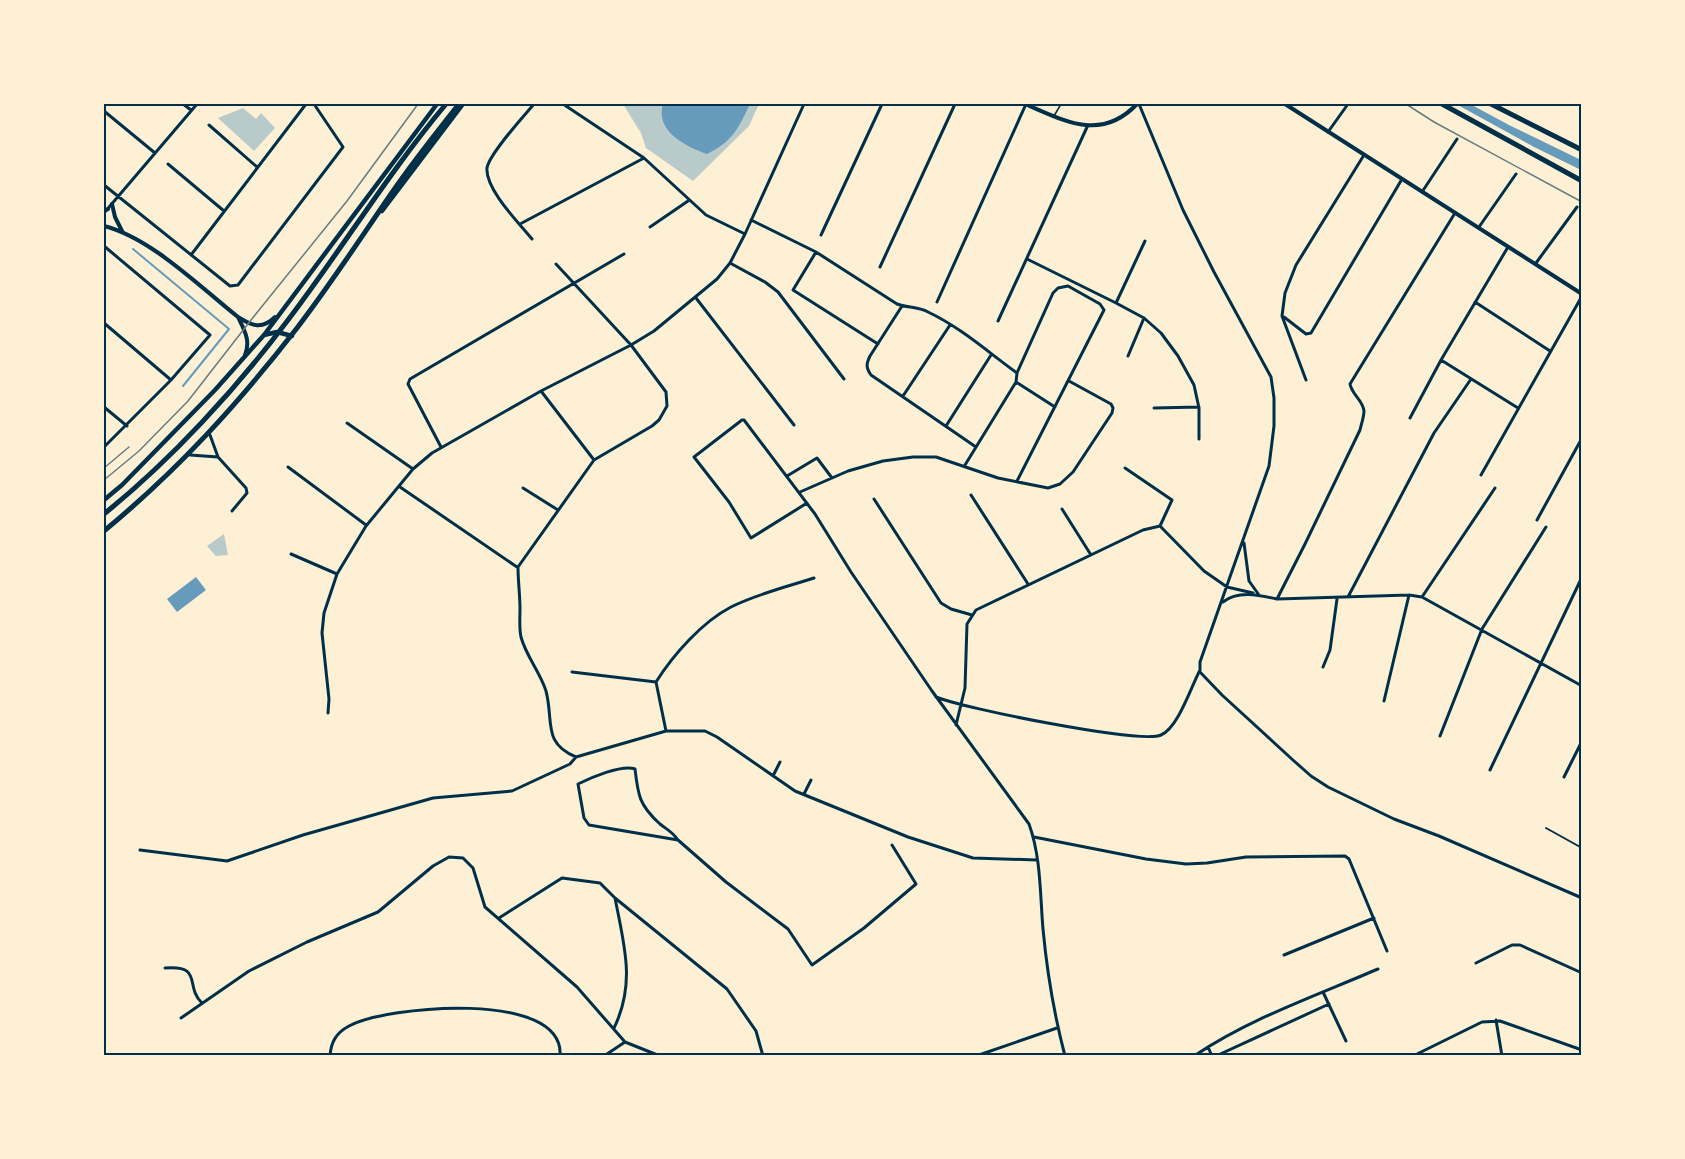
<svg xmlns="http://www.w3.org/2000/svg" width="1685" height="1159" viewBox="0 0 1685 1159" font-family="'Public Sans',sans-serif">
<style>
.green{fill:#b9caca}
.water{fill:#669bbc}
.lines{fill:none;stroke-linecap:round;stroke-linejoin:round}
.stream{stroke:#669bbc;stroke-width:2}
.service{stroke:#003049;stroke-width:1.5}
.pedestrian{stroke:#003049;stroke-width:2}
.minor{stroke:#003049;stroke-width:3}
.tertiary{stroke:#003049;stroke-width:4}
.primary{stroke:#003049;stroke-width:4.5}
.motorway{stroke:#003049;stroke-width:5}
.tram{stroke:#657d81;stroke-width:1.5}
.neatline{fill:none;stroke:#003049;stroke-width:2}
</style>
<rect width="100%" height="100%" fill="#fdf0d5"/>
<path class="green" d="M623 104H759L749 126 693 181 646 148 641 133Z
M243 108 256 119 261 113 275 128 254 151 218 118Z
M224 534 228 555 216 556 207 546Z"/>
<path class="water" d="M663 104H750C738 129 733 141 707 154 685 146 655 131 663 104Z
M1456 104H1470L1509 125 1581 160V170L1534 147Z
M196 577 206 590 177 612 167 599Z"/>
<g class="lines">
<path class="stream" d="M133 249 229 329 183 386"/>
<path class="service" d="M1054 116 1061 104"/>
<path class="pedestrian" d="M1546 828 1582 848"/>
<path class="minor" d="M183 104 191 110
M563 104 644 158 706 215 745 234
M104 111 155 153
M209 125 257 167
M1328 132 1348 104
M168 164 224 211
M104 185 230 286 238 285 343 147 314 104
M1422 192 1457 139
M104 213 197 104
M751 220 816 252 793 290 878 344
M520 224 644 158
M650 227 688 201
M1479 227 1516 174
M821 235 882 104
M532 239C519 223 485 189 487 168 489 154 524 116 534 104
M104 246 210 335 171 380 104 447
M816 252 897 304C907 308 918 306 928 312 960 327 988 352 1017 373L1016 382 1055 407
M191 255 306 104
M1027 259 1116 303 1144 318 1161 333 1178 356 1194 385 1199 408V439
M730 263 765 282 778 292 844 379
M1536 263 1577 207
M880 267 955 104
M696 298 794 425
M937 302 1026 104
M1475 302 1550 351
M1116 303 1145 241
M902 306 870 356C866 364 866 368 871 375L976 447
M1284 317 1306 334 1311 333 1402 179
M998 321 1088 125
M104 323 171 380
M1128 356 1144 318
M1441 360 1518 408
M1017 373 1053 293 1058 288 1068 286 1100 304 1104 310 1017 481
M1306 380 1282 316 1285 293 1296 265 1364 155
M541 391 594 460
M903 396 950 325
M104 407 127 426
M1154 408 1199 407
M1410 418 1441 360 1508 247
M347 423 413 469
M946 426 991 355
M210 435 218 457 246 488 247 493 232 511
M441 447 408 384 410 379 624 254
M190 455 218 457
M965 465 1016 382
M288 467 366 525
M1125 468 1172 500 1160 526
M1481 475 1582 296
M787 476 817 458 832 478
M400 487 517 567
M523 488 558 510
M800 492 848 471 883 461 913 457H936L998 478 1048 488 1060 484 1073 472 1112 413 1113 408 1111 404 1069 381
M971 495 1028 584
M874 499 941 603 951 609 972 615
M807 503 751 538 729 502 694 457 742 420H744L815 514 851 572 932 691 1029 824C1041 857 1040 894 1043 929 1047 972 1054 1014 1065 1056
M1062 509 1091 555
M1537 520 1582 438
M1160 526 1204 571 1227 587 1253 593
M1244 543 1249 581 1259 595
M291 554 337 574
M518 567C518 581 520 595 520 609 520 618 519 628 521 637 526 656 540 672 546 691 554 721 542 743 576 757L666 731H705L717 737 795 791 908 837 973 858 1037 860
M518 567 594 460 652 426 659 420 667 406 666 392 631 345 556 264
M1348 597 1434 433 1471 379
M1422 597 1495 488
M1277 599 1305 544 1360 430C1361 425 1364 417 1364 411 1363 400 1352 395 1350 384L1455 213
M1223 602C1238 590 1259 595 1277 599L1409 595 1422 597 1582 686
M1323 667 1330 650 1337 599
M572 672 656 682
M1200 672 1222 695 1294 761 1311 776 1328 787 1394 819 1439 836 1582 898
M936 697C962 708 1140 744 1161 735 1178 728 1191 687 1200 670V662L1269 466 1274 426V398L1271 377 1214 272 1183 210 1139 104
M1384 701 1409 595
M328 713 329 699 322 633 324 613 337 574 366 526 413 469 432 453 541 391 631 345 654 331 717 279 730 263 745 234 804 104
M956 725 965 688 967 624 976 610 1143 530 1160 526
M666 731 656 682C673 655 702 622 731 607 757 594 786 587 814 578
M1440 736 1482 629 1546 527
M1490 770 1582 577
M773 776 780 762
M1564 777 1582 741
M804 794 811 780
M1034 837 1146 859 1186 864 1207 863 1246 857 1345 856 1349 859 1387 951
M678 840 589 825 584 818 578 784C590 778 622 764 635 769 638 795 639 805 660 824 666 829 673 832 678 840L726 882 788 929 812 965 864 928 916 884 892 845
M140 850 227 861 303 835 433 798 512 791 570 764 576 757
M499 918 562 878 600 883 615 898 727 989 756 1031 763 1056
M1284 955 1374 918
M1476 963 1512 945H1520L1582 973
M165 968C204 965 184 986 202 1003
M1323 992 1346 1041
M181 1018 249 971 307 942 378 912 433 866 449 857 463 858 473 868 485 907 577 987 625 1042 660 1056
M1496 1020 1502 1056
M614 1028C636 983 624 945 615 898
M1208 1047 1212 1056
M330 1056C331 1042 336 1033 349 1026 385 1006 565 989 560 1056
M604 1056 625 1042
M976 1056 1057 1028
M1194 1056C1251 1018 1315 996 1378 969
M1216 1056 1329 1004
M1413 1056 1482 1022 1500 1021 1582 1050"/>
<path class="tertiary" d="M1025 104C1065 121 1101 142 1137 104
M1285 104 1582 294
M112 204 115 217 122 231
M104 211 108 209
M104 226C151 238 199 286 238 317 252 326 262 330 275 317
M238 317C244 330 251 340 245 355"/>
<path class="primary" d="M382 211 463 104
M264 335 277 332 292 336
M104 500 122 485 215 390 264 335 437 104"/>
<path class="motorway" d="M1442 104 1582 181
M1491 104 1582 150
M104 514C171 460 236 389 288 320 342 249 389 172 446 104
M104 531C178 470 238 404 297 328 330 285 360 239 391 194 412 163 436 133 459 104"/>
<path class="tram" d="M1406 104 1434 122 1582 202
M104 468 129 447
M104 480 139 451 188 401 251 320 347 201 418 104"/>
</g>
<rect width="1685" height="1159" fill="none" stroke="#fdf0d5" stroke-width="210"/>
<rect x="105" y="105" width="1475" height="949" class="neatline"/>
</svg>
